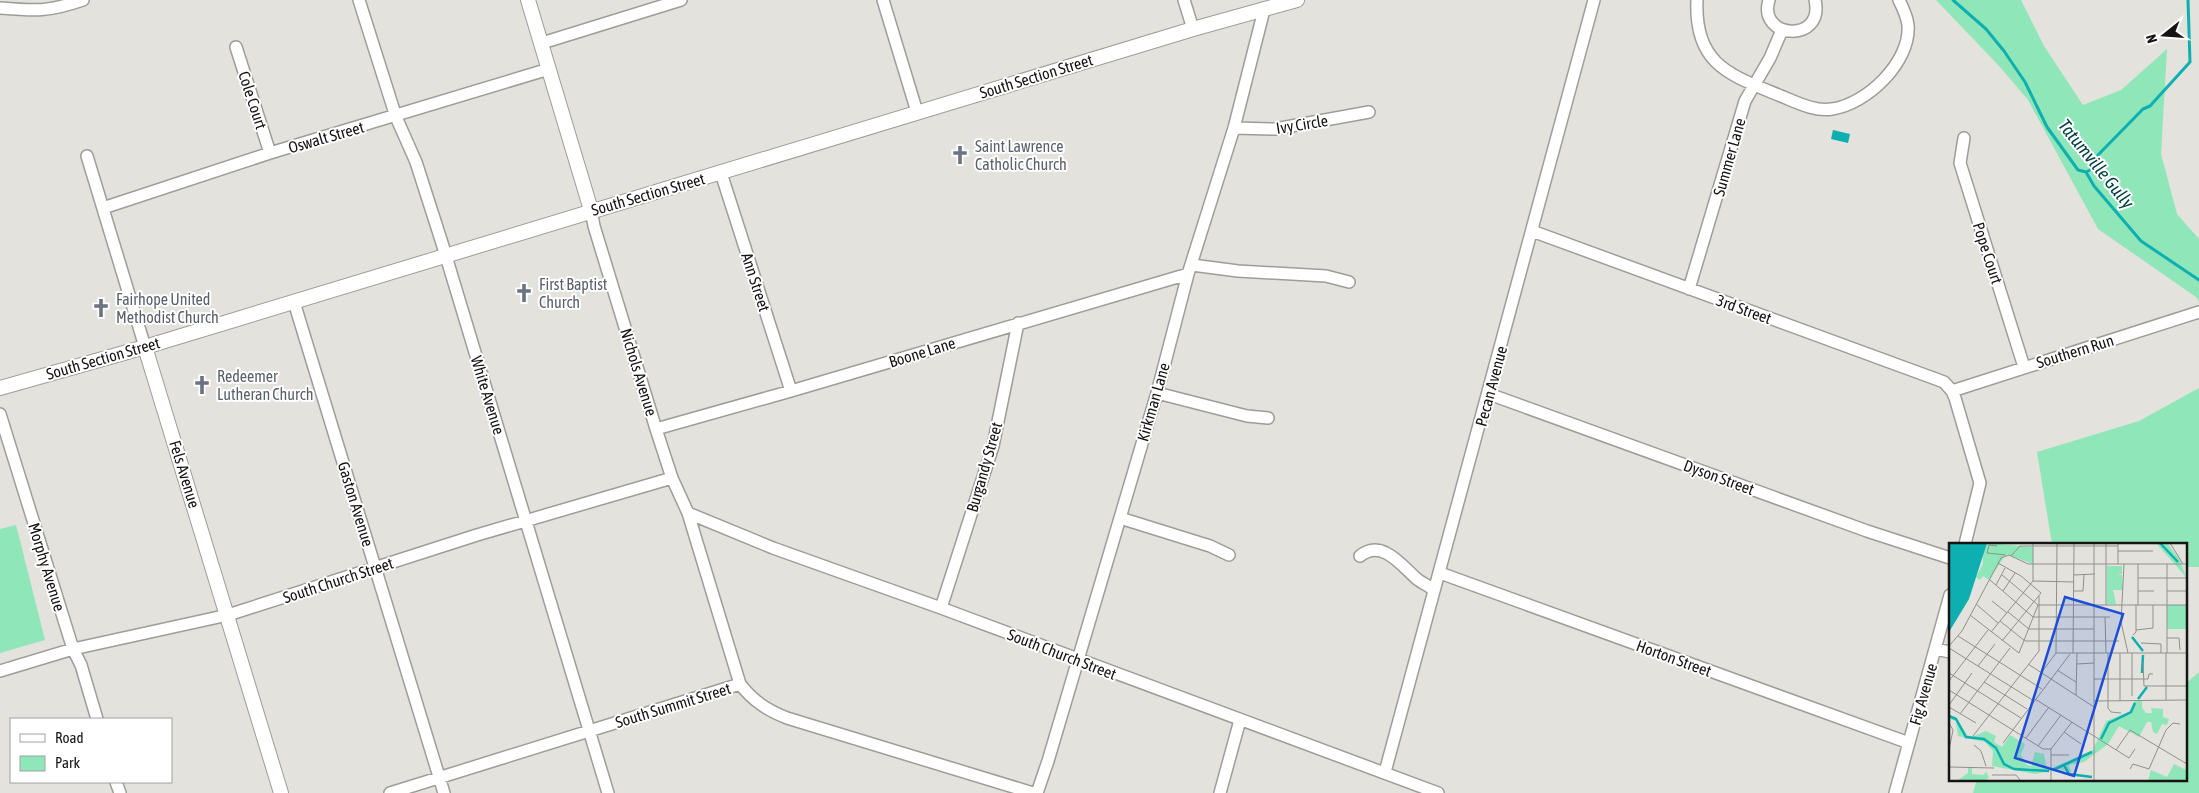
<svg xmlns="http://www.w3.org/2000/svg" width="2199" height="793" viewBox="0 0 2199 793" font-family="'Asap Condensed',sans-serif">
<style>
.green{fill:#8fe7b9}
.water{fill:#0dafb1}
.lines{fill:none;stroke-linecap:round;stroke-linejoin:round}
.stream{stroke:#0dafb1;stroke-width:3}
.minor-casing{stroke:#9e9d99;stroke-width:14}
.tertiary-casing{stroke:#9e9d99;stroke-width:16}
.minor{stroke:#fff;stroke-width:11}
.tertiary{stroke:#fff;stroke-width:14}
.labels{text-anchor:middle;stroke-width:4;stroke-linejoin:round;paint-order:stroke}
.street-label{font-size:16px;fill:#161514;stroke:#fff}
.worship-label{font-size:16px;fill:#5b616d;stroke:#fff;text-anchor:start}
.water-label{font-size:18px;font-style:italic;fill:#004041;stroke:#fff}
.inset-river{fill:none;stroke:#0dafb1;stroke-width:2.5}
.inset-road{fill:none;stroke:#91908d;stroke-width:1}
.view{fill:#1d4ed8;fill-opacity:0.15;stroke:#1d4ed8;stroke-width:2.5}
.inset-edge{fill:none;stroke:#161514;stroke-width:2.5}
</style>
<rect width="100%" height="100%" fill="#e3e2dd"/>
<path class="green" d="M1936 0H2021L2044 46 2083 105 2121 90 2167 49 2161 154 2177 214 2199 239V302L2196 297 2098 229 2028 100 2000 67Z
M2199 388V567H2185V544H2052L2037 452 2139 421Z
M16 525 45 640 0 653V529Z
M2199 672V793H1973L1977 779H2185V684Z"/>
<path class="water" d="M1833 130 1850 134 1848 143 1831 139Z"/>
<g class="lines">
<path class="stream" d="M1953 0 1986 29 2004 51 2025 82 2047 127 2078 170 2086 172 2094 186 2141 241 2199 280
M2086 172 2090 170 2098 155 2143 109 2150 106 2190 62 2188 0"/>
<g class="minor-casing">
<path id="minor" d="M359 0 396 117 416 162 442 243 608 793
M883 0 917 112
M1184 0 1193 29
M1697 0C1694 65 1730 75 1781 96 1796 102 1815 112 1832 109 1867 104 1911 62 1908 25 1907 16 1903 8 1899 0
M1769 0C1757 39 1825 44 1815 0
M0 8C36 11 48 12 83 0
M542 43 681 0
M236 47 270 153
M1234 128 1275 129 1369 112
M1964 138 1960 163 2024 367
M87 156 145 347
M721 173 791 391
M103 208 270 153 549 69
M591 210 594 226 656 429 672 478 688 513 740 684C753 701 767 710 787 718L1033 793
M1532 231 1944 382 1952 391 1955 398 1980 483 1965 544
M1192 265 1238 271 1326 276 1349 282
M1689 289 1745 101 1770 58 1782 30
M294 302 444 793
M1952 391 2199 312
M1157 393 1247 416 1268 418
M1489 394 1867 531 1950 558
M0 414 73 649 81 665 97 719
M656 429 791 391 1188 274
M688 513 773 548 941 608 1438 793
M1120 518 1210 546 1229 555
M1360 556C1382 538 1402 566 1417 579 1422 583 1429 586 1434 590
M1440 573 1909 743
M941 608 993 446 1018 323
M1935 649 1950 652
M0 671 73 649 228 615 477 535 672 478
M1385 772 1594 0
M116 782 120 793
M390 793 740 684
M1037 793 1048 761 1157 393 1188 274 1234 128 1264 10
M1220 793 1240 720
M1895 793 1950 595"/>
</g>
<g class="tertiary-casing">
<path id="tertiary" d="M528 0 591 210
M145 347 281 793
M0 388 145 347 1193 29 1297 0"/>
</g>
<use href="#minor" class="minor"/>
<use href="#tertiary" class="tertiary"/>
</g>
<defs>
<g id="church-bare" transform="scale(1.5)"><path d="M-1.2-6h2.4v3.5h3.3v2.4h-3.3V6h-2.4V-.1h-3.3v-2.4h3.3Z" fill="#6b7280" stroke="#fff" stroke-width="2.5" paint-order="stroke"/></g>
</defs>
<g fill-rule="evenodd">
<use href="#church-bare" x="960" y="155"/>
<use href="#church-bare" x="524" y="293"/>
<use href="#church-bare" x="101" y="308"/>
<use href="#church-bare" x="202" y="385"/>
</g>
<g class="labels">
<g class="street-label">
<text transform="translate(1036 76) rotate(-17)" y="6">South Section Street</text>
<text transform="translate(253 100) rotate(72)" y="6">Cole Court</text>
<text transform="translate(1302 124) rotate(-9)" y="6">Ivy Circle</text>
<text transform="translate(326 137) rotate(-16)" y="6">Oswalt Street</text>
<text transform="translate(1729 157) rotate(-74)" y="6">Summer Lane</text>
<text transform="translate(648 194) rotate(-16)" y="6">South Section Street</text>
<text transform="translate(1988 253) rotate(72)" y="6">Pope Court</text>
<text transform="translate(756 282) rotate(72)" y="6">Ann Street</text>
<text transform="translate(1744 309) rotate(20)" y="6">3rd Street</text>
<text transform="translate(2075 351) rotate(-17)" y="6">Southern Run</text>
<text transform="translate(922 352) rotate(-17)" y="6">Boone Lane</text>
<text transform="translate(103 358) rotate(-16)" y="6">South Section Street</text>
<text transform="translate(639 372) rotate(73)" y="6">Nichols Avenue</text>
<text transform="translate(1491 386) rotate(-75)" y="6">Pecan Avenue</text>
<text transform="translate(488 395) rotate(73)" y="6">White Avenue</text>
<text transform="translate(1153 402) rotate(-74)" y="6">Kirkman Lane</text>
<text transform="translate(984 467) rotate(-74)" y="6">Burgandy Street</text>
<text transform="translate(185 474) rotate(73)" y="6">Fels Avenue</text>
<text transform="translate(1719 477) rotate(20)" y="6">Dyson Street</text>
<text transform="translate(356 504) rotate(73)" y="6">Gaston Avenue</text>
<text transform="translate(47 567) rotate(73)" y="6">Morphy Avenue</text>
<text transform="translate(338 580) rotate(-18)" y="6">South Church Street</text>
<text transform="translate(1062 654) rotate(21)" y="6">South Church Street</text>
<text transform="translate(1674 658) rotate(20)" y="6">Horton Street</text>
<text transform="translate(1923 694) rotate(-74)" y="6">Fig Avenue</text>
<text transform="translate(673 705) rotate(-17)" y="6">South Summit Street</text>
</g>
<g class="worship-label">
<text x="975" y="152">Saint Lawrence<tspan x="975" dy="18">Catholic Church</tspan></text>
<text x="539" y="290">First Baptist<tspan x="539" dy="18">Church</tspan></text>
<text x="116" y="305">Fairhope United<tspan x="116" dy="18">Methodist Church</tspan></text>
<text x="217" y="382">Redeemer<tspan x="217" dy="18">Lutheran Church</tspan></text>
</g>
<g class="water-label">
<text transform="translate(2096 164) rotate(51)" y="6">Tatumville Gully</text>
</g>
</g>
<g transform="translate(1949 543)">
<rect width="238" height="238" fill="#e3e2dd"/>
<path d="M38 0 84 4V21L57 11 40 37 34 33 31 37 27 34 34 21V5ZM207 0H218L231 17 237 34ZM158 23H173V31L168 32H173L174 47H164L167 61H158ZM218 62H237V86H218ZM186 157H193V165L197 170H203L202 165 214 166V174L220 176 218 182 213 181 208 191 204 189 202 179H198L190 194 170 183 159 201 135 219 120 222 122 229 109 226 86 231 43 223 44 208 36 199 9 193 7 178 0 176V172L7 174 18 192 23 194 37 188 47 193 45 199 53 204 61 192 76 201 72 212 78 222 82 223 86 209 95 211 98 227 144 207 157 178 180 169ZM225 221 237 227V237H199L202 227 218 234ZM19 225H23V231L34 232 37 229 40 234 37 237H9L19 230Z" fill="#8fe7b9"/>
<path d="M0 0H38L20 56 0 89Z" fill="#0dafb1"/>
<path class="inset-river" d="M211 0 229 19M183 94 194 108M193 130 194 112M189 156 198 144M0 173 7 176 17 194 35 196 47 205 55 221 65 226 100 228M152 196 160 180 182 169 186 160M115 222 120 231 143 234M104 227 143 209"/>
<path class="inset-road" d="M157 0V62M169 0V21M221 0 234 21M48 3 40 2 38 10 57 12M169 8H204M62 13 71 3H169M49 20 72 33 92 50 53 98M175 21 172 79 179 110M189 21V62M218 21V110M53 32 89 62H238M125 32 146 31M189 35H238M41 37 84 74H161M84 38 125 39M47 42 56 25M54 48 66 30M125 48H134L135 32M189 48H205M218 48H238M43 58 58 70M27 61 49 80M59 69 80 86H145M21 72 70 110 89 62M156 74 157 110M51 78 76 98H170M187 87 204 85V62M42 89 84 38V0M184 92 187 89V62M9 93 93 146M218 95H230L231 107M192 100 212 101V110M0 103 13 88 52 15 60 12 79 21H145V0M0 105 85 158M107 110H238M124 110 125 0M159 110V165L162 169 172 170M183 110V153M194 119 195 143H238M79 121 145 164M128 121 145 120M29 123 46 101M108 127 127 139M0 130 72 175M92 130 107 110 108 0M145 136H199L200 131H204M0 138 39 87M35 139 78 166M0 147 94 206H102M127 152 128 110M86 156 180 215 186 206M217 157V110M145 158 238 157M171 158V110M0 162 23 130M0 164 27 180M11 171 61 105M0 180 4 187 0 207M115 189 132 201M24 193 90 108V53M77 195 100 164M54 200 121 111M25 202 32 208 37 223M89 203 112 172M102 206 123 179M102 206V237M167 207 181 187 238 221M102 212H120M0 224 45 225M181 226 184 221 200 226 217 187 224 180 231 181M43 232H67L71 237M145 237V21H238"/>
<path class="view" d="M116 54 174 71 125 233 66 215Z"/>
<rect width="238" height="238" class="inset-edge"/>
</g>
<rect x="10" y="718" width="162" height="65" fill="#ffffff" stroke="#a2a1a1"/>
<rect x="20" y="734" width="25" height="8" fill="#ffffff" stroke="#a2a1a1"/>
<text x="55" y="743" font-size="15" fill="#161514">Road</text>
<rect x="20" y="756" width="25" height="15" fill="#8fe7b9" stroke="#a2a1a1"/>
<text x="55" y="768" font-size="15" fill="#161514">Park</text>
<g transform="translate(2164 35) rotate(253)" stroke="#ffffff" stroke-width="4" paint-order="stroke">
<path d="M0-4L9 19L0 12L-9 19Z" fill="#161514"/>
<text y="-8" font-size="14" font-weight="bold" text-anchor="middle" fill="#161514">N</text>
</g>
</svg>
